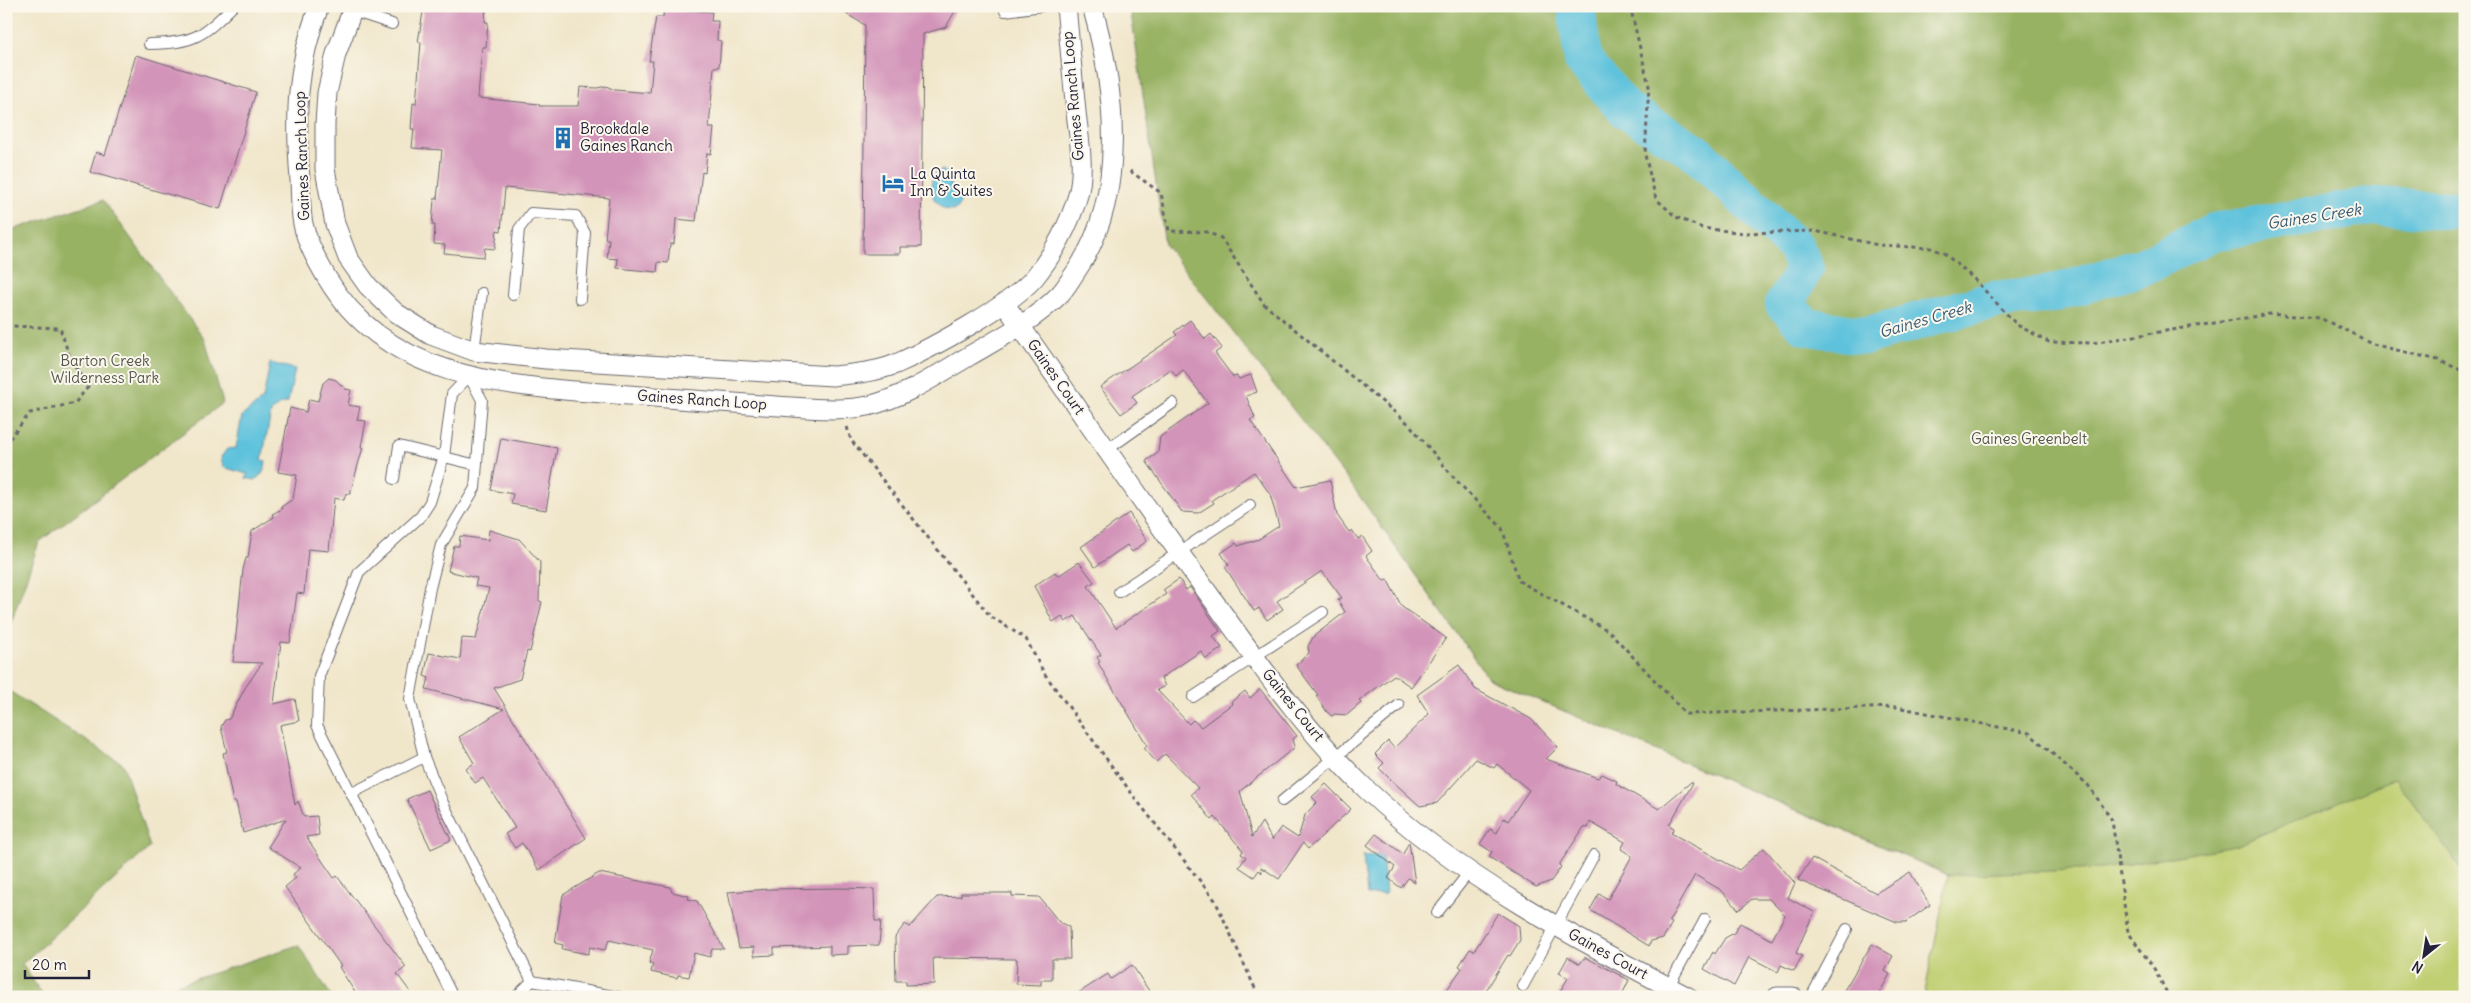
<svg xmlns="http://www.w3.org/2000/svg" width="2471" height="1003" viewBox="0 0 2471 1003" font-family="Delius,sans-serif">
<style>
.green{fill:#c0cf72;stroke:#717856}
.forest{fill:#98b264;stroke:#5d6a50}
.water{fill:#5ec2dc;stroke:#40728c}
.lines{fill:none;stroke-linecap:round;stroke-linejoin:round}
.river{stroke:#5ec2dc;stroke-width:38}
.building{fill:#d394b9}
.lane-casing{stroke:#6a676d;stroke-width:12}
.street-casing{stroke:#6a676d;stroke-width:21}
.path{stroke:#6a676d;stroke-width:3;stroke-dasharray:4 4;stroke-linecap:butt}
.lane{stroke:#fff;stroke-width:10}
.street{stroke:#fff;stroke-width:19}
.labels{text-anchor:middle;stroke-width:4;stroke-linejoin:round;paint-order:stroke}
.street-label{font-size:15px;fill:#22223b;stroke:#fbf7ec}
.poi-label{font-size:15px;fill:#22223b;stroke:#fbf7ec;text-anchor:start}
.park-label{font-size:15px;fill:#51564c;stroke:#fbf7ec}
.water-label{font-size:16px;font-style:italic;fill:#375a73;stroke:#fbf7ec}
</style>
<rect width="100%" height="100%" fill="#fbf7ec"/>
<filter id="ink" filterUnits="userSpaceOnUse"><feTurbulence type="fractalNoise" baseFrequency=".02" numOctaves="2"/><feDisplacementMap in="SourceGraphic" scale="10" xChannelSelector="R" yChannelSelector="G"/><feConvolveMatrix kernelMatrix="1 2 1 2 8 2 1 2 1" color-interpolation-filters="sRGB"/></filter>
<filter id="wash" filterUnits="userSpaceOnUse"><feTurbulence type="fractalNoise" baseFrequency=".0096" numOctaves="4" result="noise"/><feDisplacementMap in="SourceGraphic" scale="20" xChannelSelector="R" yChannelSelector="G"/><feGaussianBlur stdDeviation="1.12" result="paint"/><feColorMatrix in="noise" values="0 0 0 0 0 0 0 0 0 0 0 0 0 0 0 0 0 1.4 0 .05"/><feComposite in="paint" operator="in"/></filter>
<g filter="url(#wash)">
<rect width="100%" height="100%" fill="#f0e6ca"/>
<path class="green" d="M1351 484 2395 778 2465 875V997H1924L1948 875 1489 679Z"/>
<path class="forest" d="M1130 6H2465V875L2395 778 2235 846 2101 869 1949 875 1489 679 1351 484 1165 245Z
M103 200 205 340 223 403 39 542 6 637V232Z
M6 689 123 764 150 847 22 964 44 997H6Z
M298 945 332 997H141Z"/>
<path class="water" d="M942 170 952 176 953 180 950 183 952 189 961 200 959 206 955 210 944 209 934 199C931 188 928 174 942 170Z
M270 363 295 369 288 402 279 405 271 412 262 460 266 461 264 472 255 480 246 478 247 474 223 467 221 457 227 449 236 448 242 416 263 399Z
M1382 855 1386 894 1367 895 1363 856Z"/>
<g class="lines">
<path class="river" d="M1576 6 1583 60 1627 111 1694 151 1795 247 1805 268 1784 304 1805 326 1865 336 1994 300 2052 294 2142 267 2213 232 2376 206 2465 211"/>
</g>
<g id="blocks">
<path class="building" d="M424 6H486L485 22H488L486 47H482L478 98 539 104V106H578L580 87 597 88 606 86 615 90 650 93 653 61H649L656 17H663L664 8 712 12 711 21H718L717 40 721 41 719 67H714L709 128H714L711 154 707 153 705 173 702 172 696 221 676 219 674 244H670L668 263 658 262 657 272 617 268 618 259 607 258 609 239H605L609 198 505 188 501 231 497 230 495 249 485 248 484 257 444 253 445 245 434 244 435 225H432L434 199H437L442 150 412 148 414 129H411L413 103 416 104 421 42H418Z
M833 6H958L946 27 923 34 921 247H900V254H863L865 25Z
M136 55 256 92 220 209 90 172 96 152 105 155Z
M1190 320 1205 339 1211 334 1222 348 1215 353 1233 377 1237 376 1239 379 1251 375 1257 392 1246 396 1255 418 1250 420 1296 487 1330 480 1337 515 1349 532 1352 530 1358 539 1362 536 1372 551 1366 556 1384 581 1387 579 1402 607 1446 638 1411 687 1394 675 1359 701 1361 703 1347 715 1335 714 1332 716 1327 712 1316 696 1318 695 1296 665 1309 653 1308 646 1314 636 1345 612 1338 600 1342 598 1322 571 1277 601 1283 609 1267 620 1259 608 1254 611 1225 567 1229 565 1221 553 1236 543 1238 546 1259 539 1279 526 1270 494 1254 472 1212 500 1214 503 1198 513 1182 512 1146 461 1158 453 1160 437 1208 403 1183 370 1176 376 1171 369 1132 396 1137 403 1121 414 1100 387 1177 335 1174 332Z
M329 378 336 380 345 389 351 390 348 405 360 407 357 420 366 421 361 447H363L350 494 346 493 344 500 334 498 329 551 308 549 304 594 297 593 290 643 281 642 274 704 295 699 299 721 280 725 295 805 298 801 304 817 317 816 319 835 306 837 334 878 337 876 406 967 397 974 414 997H358L339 967 341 966 285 887 296 878 293 874 301 868 268 847 286 819 243 833 236 802H233L223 753 227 752 221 727 225 720 229 719 245 688 262 663 233 662 243 570 246 558H248L252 531 274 517 272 514 282 509 281 507 293 499 297 475 278 472 290 408 306 412 309 399 318 401 323 383Z
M501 438 557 448 546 510 511 504 513 494 491 490Z
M1129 513 1147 541 1132 552 1127 545 1095 567 1081 547Z
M489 530 519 539 540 562 539 601 542 602 530 652 527 651 520 679 494 688 586 838 539 870 522 843 515 848 505 834 515 828 483 778 475 783 466 769 474 763 459 737 504 709 426 689 429 678 424 676 429 653 460 659 462 638 476 639 489 588 475 586 477 578 448 571 454 546H459L460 536 488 540Z
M1079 562 1094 582 1088 586 1116 628 1166 594 1163 590 1179 579 1186 590 1190 587 1220 631 1213 636 1222 648 1206 659 1201 651 1161 678 1165 686 1157 690 1189 724 1193 720 1201 727 1232 704 1231 702 1245 691 1250 698 1260 689 1297 736 1293 739 1295 747 1240 791 1252 837 1262 822 1272 840 1281 827 1298 838 1305 815 1317 802 1312 797 1326 784 1351 809 1308 849 1303 843 1279 879 1261 867 1262 873 1259 870 1254 877 1239 867 1246 857 1241 854 1243 851 1215 817 1212 820 1191 794 1198 788 1165 754 1156 762 1144 748 1147 745 1098 663 1100 662 1097 657 1101 655 1075 616 1065 622 1062 616 1053 622 1034 586 1055 572 1058 576Z
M1459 665 1475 689 1531 719 1558 747 1546 759 1598 778 1602 774 1617 781 1616 784 1659 809 1691 782 1693 783 1669 825 1674 828 1671 833 1739 870 1764 848 1795 883 1788 898 1814 912 1796 953 1802 956 1794 971 1781 965 1778 972 1749 957 1734 986 1704 969 1713 952 1715 954 1725 938 1734 933 1740 923 1772 940 1785 915 1769 899H1752L1739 910 1721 890 1695 875 1669 921 1672 923 1663 938 1651 941 1649 946 1590 910 1599 894 1608 899 1632 856 1621 849 1625 842 1590 822 1588 828 1584 827 1559 865 1561 867 1551 881 1536 887 1489 857 1492 852 1480 844 1490 829 1497 833 1504 818 1508 821 1529 790 1497 764 1494 768 1476 759 1437 803 1420 806 1389 778 1379 768 1384 763 1375 754 1388 741 1394 748 1429 714 1417 695Z
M427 790 451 840 431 849 407 799Z
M1376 834 1403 854 1409 842 1415 883 1408 878 1401 888 1388 878 1395 867 1367 845Z
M1812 858 1876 893 1910 872 1930 905 1906 922H1897L1798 880Z
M599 873 670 887 672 892 689 896 688 899 697 901 724 949H712L710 957 694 953 689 977 678 975 677 978 651 972 653 964 649 963 653 950 609 940 605 950 590 947 588 954 562 949 563 945 555 943 563 895Z
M842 888 874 889 875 921H881L879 945 848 946V954L830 955V946L774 948V955L754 956V947L739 948 728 892 770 889Z
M961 893H1012V896L1039 897 1059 922 1069 927 1070 959H1052V980H1041V985L1016 984 1017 959 933 958 934 984 906 985V981H896L895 937 905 924 910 927 937 897 961 896Z
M1498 913 1519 926 1520 940 1510 956 1508 955 1482 997H1442L1462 968 1459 966 1470 949 1474 951Z
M1872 944 1893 956 1885 971 1890 974 1877 997H1840Z
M1568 957 1580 964 1584 958H1587L1629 980 1621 997H1557L1568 978 1559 973Z
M1132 965 1153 997H1072L1108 974 1111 979Z"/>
</g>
</g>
<g filter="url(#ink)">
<use href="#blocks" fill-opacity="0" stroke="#6a676d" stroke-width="1"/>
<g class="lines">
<g class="lane-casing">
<path id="lane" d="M353 11 392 24
M1005 11 1042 6
M149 44C194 43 202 37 233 6
M513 295 519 229 531 213 576 216 585 233 580 299
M474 351 482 293
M1107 450 1173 403
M394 479 399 446 477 465
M1119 592 1250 505
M1193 697 1323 612
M352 793 424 757
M1282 801 1399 705
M1437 913 1470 871
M532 981 619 997
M1523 986 1594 855
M453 997 317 725 319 676 359 572 421 516 430 502 444 456 452 394 469 376 482 400 475 488 441 545 430 588 410 699 424 757 443 803 532 981
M516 997 532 981
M1663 997 1705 919
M1811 997 1847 929"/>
</g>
<g class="street-casing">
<path id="street" d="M319 6C296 68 295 115 300 180 301 194 300 210 303 224 307 243 317 261 327 278 388 381 509 386 615 394 679 399 743 404 807 408 827 409 848 410 868 406 905 397 937 375 969 356 1000 338 1035 320 1060 294 1066 288 1070 280 1075 273 1128 197 1116 90 1092 6
M354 6 336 54 327 93 325 124V169L335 224 348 258 368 286 396 313 431 335 474 351 546 359 833 376C854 374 876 372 896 364 930 349 1010 306 1034 278 1053 255 1070 224 1078 195 1085 169 1079 138 1076 112 1073 77 1069 41 1066 6
M1004 303C1074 402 1142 502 1213 600 1260 665 1309 735 1367 790 1460 878 1575 938 1688 997
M1777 997H1793"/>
</g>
<path class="path" d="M1630 6 1649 86 1645 155 1656 199 1676 217 1702 228 1744 233 1815 231 1878 245 1931 248 1944 253 1974 279 2017 325 2049 342 2092 343 2270 314 2320 318 2376 345 2438 360 2465 372
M1130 171 1161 193 1169 231 1207 232 1221 238 1264 304 1409 424 1456 480 1502 528 1519 581 1609 631 1686 714 1896 707 2029 733 2088 785 2112 820 2128 932 2155 970 2169 997
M6 328 11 326 60 328 70 358 88 387 75 403 30 413 6 443
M847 427 851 440 990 616 1026 639 1044 673 1135 798 1215 900 1259 997"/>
<use href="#lane" class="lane"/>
<use href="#street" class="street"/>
</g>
</g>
<defs>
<g id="building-bare" transform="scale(1.725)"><path d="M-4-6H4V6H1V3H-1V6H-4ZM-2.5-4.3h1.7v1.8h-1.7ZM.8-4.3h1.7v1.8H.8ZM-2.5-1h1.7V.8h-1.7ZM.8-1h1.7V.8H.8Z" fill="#1f6fb2" stroke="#fbf7ec" stroke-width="2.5" paint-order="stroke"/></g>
<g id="hotel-bare" transform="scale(1.725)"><path d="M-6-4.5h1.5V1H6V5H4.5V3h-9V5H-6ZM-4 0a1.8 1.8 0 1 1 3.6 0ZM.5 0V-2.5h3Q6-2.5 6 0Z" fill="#1f6fb2" stroke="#fbf7ec" stroke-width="2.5" paint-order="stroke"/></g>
</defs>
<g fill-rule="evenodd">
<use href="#building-bare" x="563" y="138"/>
<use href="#hotel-bare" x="893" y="183"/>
</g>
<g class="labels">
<g class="street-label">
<text transform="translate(1073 96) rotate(-95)" y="5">Gaines Ranch Loop</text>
<text transform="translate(302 156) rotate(-92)" y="5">Gaines Ranch Loop</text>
<text transform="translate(1056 377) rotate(55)" y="5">Gaines Court</text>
<text transform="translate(702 400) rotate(4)" y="5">Gaines Ranch Loop</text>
<text transform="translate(1293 705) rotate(51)" y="5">Gaines Court</text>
<text transform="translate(1608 954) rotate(29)" y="5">Gaines Court</text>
</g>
<g class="poi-label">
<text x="580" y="134">Brookdale<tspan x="580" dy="17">Gaines Ranch</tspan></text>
<text x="910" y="179">La Quinta<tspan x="910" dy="17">Inn &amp; Suites</tspan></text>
</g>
<g class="park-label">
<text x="105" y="366">Barton Creek<tspan x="105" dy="17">Wilderness Park</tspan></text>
<text x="2029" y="444">Gaines Greenbelt</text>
</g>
<g class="water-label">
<text transform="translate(2314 216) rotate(-9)" y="6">Gaines Creek</text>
<text transform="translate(1925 319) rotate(-16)" y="6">Gaines Creek</text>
</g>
</g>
<rect width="2471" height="1003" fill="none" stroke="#fbf7ec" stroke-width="25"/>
<g transform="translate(2424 956) rotate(210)" stroke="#fbf7ec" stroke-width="4" paint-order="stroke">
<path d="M0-4L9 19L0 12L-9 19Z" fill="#22223b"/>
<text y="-8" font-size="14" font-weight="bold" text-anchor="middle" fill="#22223b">N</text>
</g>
<path d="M25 970v8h64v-8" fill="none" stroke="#22223b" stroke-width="2.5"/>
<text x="32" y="970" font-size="15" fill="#22223b" stroke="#fbf7ec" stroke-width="4" paint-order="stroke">20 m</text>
</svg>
